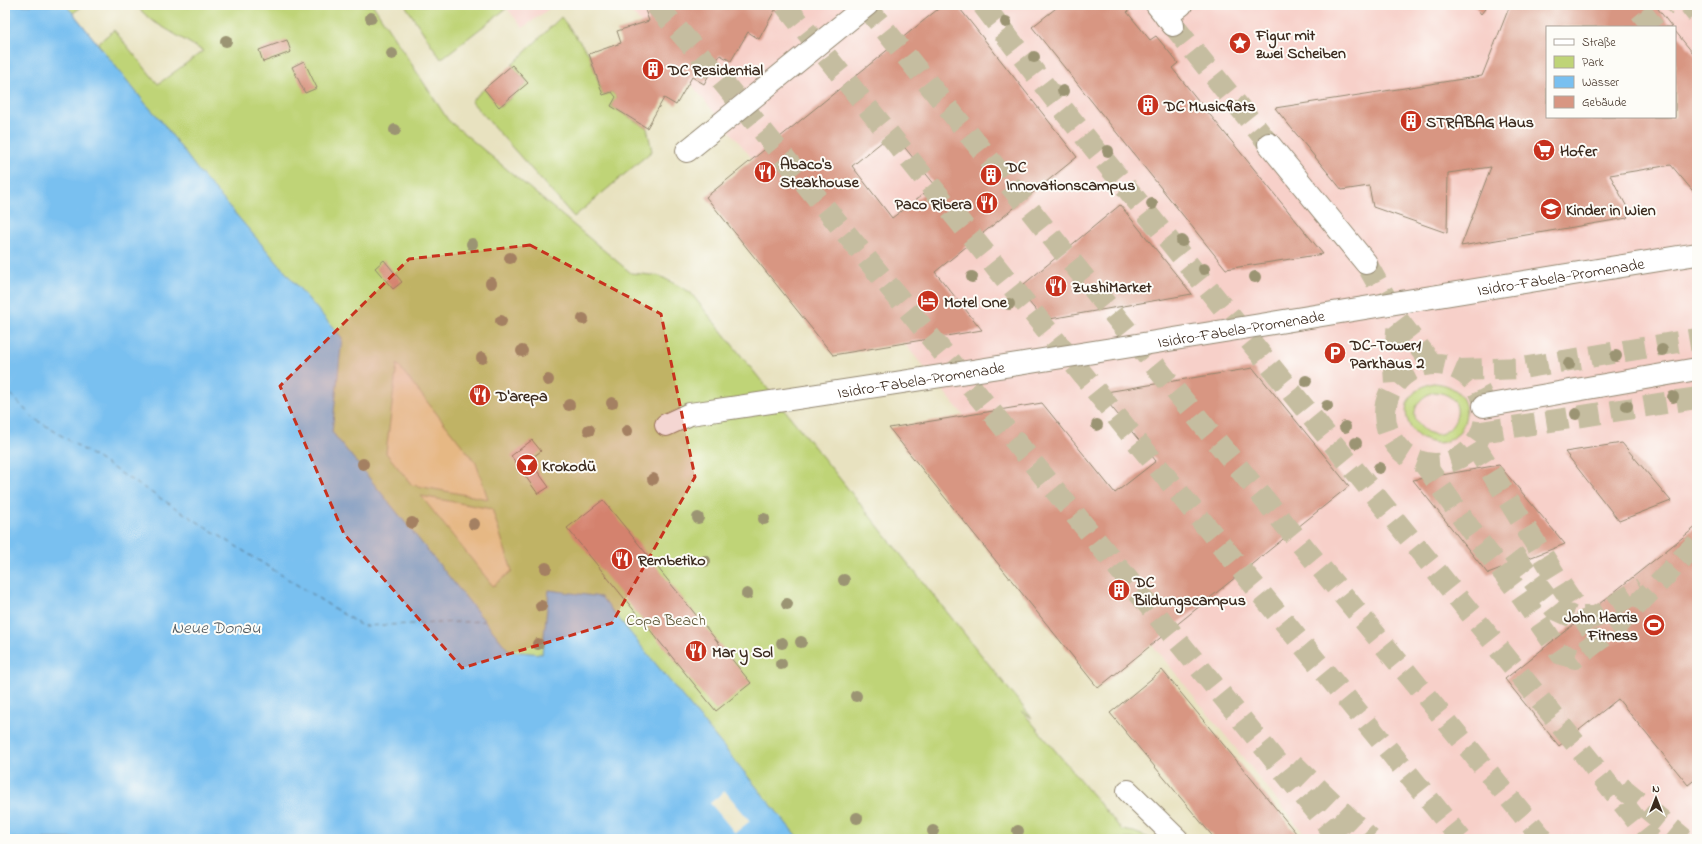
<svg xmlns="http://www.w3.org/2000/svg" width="1702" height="844" viewBox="0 0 1702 844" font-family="'Indie Flower',sans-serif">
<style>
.built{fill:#f7d0c9;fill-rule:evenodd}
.green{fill:#bfd477;stroke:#7d7f4a;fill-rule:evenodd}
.sand{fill:#eeda9e;stroke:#94825e}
.water{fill:#79c0f0;stroke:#5a7587}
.pier{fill:#e8e2c0}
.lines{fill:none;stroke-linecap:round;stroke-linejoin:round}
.ferry{stroke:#4e575d;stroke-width:1;stroke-dasharray:5 4;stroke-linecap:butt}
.building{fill:#d89682;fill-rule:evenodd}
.minor-tunnel{stroke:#c5bda0;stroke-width:22;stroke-dasharray:22 11;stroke-linecap:butt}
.major-tunnel{stroke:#c5bda0;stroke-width:22;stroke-dasharray:22 11;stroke-linecap:butt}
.highway-tunnel{stroke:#c5bda0;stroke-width:22;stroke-dasharray:22 11;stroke-linecap:butt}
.minor-casing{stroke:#92866f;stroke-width:24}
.minor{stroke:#fff;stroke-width:22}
.tree{fill:#9b9473}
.marked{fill:#c8321e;fill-opacity:0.2;stroke:#c8321e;stroke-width:3;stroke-dasharray:8 5;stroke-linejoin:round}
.labels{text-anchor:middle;stroke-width:4;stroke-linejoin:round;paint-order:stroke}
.poi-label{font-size:16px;font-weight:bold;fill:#3b2a1e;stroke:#fdfcf7;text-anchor:start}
.street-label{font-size:16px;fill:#3b2a1e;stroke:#fdfcf7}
.park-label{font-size:16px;fill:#5c5434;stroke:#fdfcf7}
.water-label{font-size:17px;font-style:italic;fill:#4e575d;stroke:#fdfcf7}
</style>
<rect width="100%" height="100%" fill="#fdfcf7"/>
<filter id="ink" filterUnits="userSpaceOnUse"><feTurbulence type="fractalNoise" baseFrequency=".025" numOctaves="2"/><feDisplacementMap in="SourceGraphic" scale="8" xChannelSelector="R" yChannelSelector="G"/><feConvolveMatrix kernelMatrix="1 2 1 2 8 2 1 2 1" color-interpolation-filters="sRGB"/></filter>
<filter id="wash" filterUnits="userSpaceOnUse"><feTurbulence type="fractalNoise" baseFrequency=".012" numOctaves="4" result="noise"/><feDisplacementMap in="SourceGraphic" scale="16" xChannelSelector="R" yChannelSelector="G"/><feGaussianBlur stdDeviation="0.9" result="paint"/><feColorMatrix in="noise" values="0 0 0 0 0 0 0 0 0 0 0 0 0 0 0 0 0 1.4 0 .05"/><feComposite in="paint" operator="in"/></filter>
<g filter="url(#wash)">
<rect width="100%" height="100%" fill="#e8e2c0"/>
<path class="built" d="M504 5H554L523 28Z
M626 5H1697V839H1308L1168 664ZM1547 27H1675V117H1547Z"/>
<path class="green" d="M65 5H84L73 13Z
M135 5H373L448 120 631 273 660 276 690 292 1032 718 1022 711 1122 830 1134 832 1151 839H573L98 43 114 30 158 84 203 51 151 20Z
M405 5H504L507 8 441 59Z
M561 17 589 54 603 95 612 92 616 97 611 106 647 128 652 151 574 217 471 101 484 89 500 107 528 83 512 65Z
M1433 383C1488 386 1466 458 1425 440 1418 437 1413 432 1410 426 1399 404 1413 388 1433 383ZM1434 392C1480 395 1448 455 1421 427 1407 414 1419 396 1434 392Z"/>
<path class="sand" d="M397 364 476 463 488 499 412 485 386 453Z
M421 496 492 509 512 571 493 586Z"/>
<path class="water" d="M5 5H65L73 13 145 103 159 118 197 169 342 338 332 432 509 651 542 654 549 590 601 597 799 839H5Z"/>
<path class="pier" d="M725 791 750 821 735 833 710 803Z"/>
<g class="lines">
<path class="ferry" d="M5 388 32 417 362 626 485 621"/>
</g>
<g id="blocks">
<path class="building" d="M660 5H794L787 17 775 10 759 39 748 32 731 61 720 55 704 84 692 77 676 105 664 98 647 128 611 106 616 97 612 92 603 95 589 54 621 43 617 31 649 21 645 10Z
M943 5H957L1077 157 935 272 982 330 833 355 706 197ZM893 133 935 185 892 218 852 166Z
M1060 5H1131L1133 7 1127 12 1150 40 1156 36 1178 63 1172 68 1323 254 1226 269 1032 27Z
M1474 5H1488L1481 14Z
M1510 5H1655L1672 27H1547V117H1675V31L1697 58V196L1671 165 1610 175 1629 211 1627 218 1461 246 1491 167 1448 173 1447 233 1373 207 1369 186 1342 190 1275 108 1482 76Z
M287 40 291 52 263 62 259 50Z
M304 61 317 88 305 93 292 67Z
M512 65 528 83 499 107 484 89Z
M1120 205 1192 294 1044 320 1018 289Z
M384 260 402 282 393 289 375 268Z
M1253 368 1349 486 1098 688 889 428 1042 403 1115 493 1156 461 1100 393Z
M532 440 541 451 529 460 549 487 538 494 511 456Z
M1622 443 1671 501 1619 521 1565 452Z
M1499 465 1565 544 1488 574 1413 480Z
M603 500 751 683 716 711 567 528Z
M1697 526V778L1688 785 1618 699 1559 746 1505 679Z
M1162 670 1301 839H1215L1110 713Z"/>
</g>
</g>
<g filter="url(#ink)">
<use href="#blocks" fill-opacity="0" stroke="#92866f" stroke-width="1"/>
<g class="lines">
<path class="minor-tunnel" d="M1173 25 1269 144
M1639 27 1666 5
M1366 263 1398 320 1432 364
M1385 414a50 50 0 1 1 100 0a50 50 0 1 1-100 0Z
M1460 370 1522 368 1697 339
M1395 383 1394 367 1398 320
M1481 432 1697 398
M1474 444 1561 585 1599 641
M1423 462 1477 539 1520 594 1561 654 1575 658 1615 628 1697 543
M1513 554 1555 609 1573 617H1596L1642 588"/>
<path class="major-tunnel" d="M1690 5 1697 14"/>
<path class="highway-tunnel" d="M656 5 709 65 1339 839
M785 5 1121 422 1461 839
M865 5 1169 383 1543 839
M983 5 1057 102 1588 759 1651 839
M1293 764 1370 839
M1621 787 1684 839"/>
<g class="minor-casing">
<g id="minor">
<path d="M1157 5 1173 25"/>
<path d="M1166 17 1181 5"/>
<path d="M1269 144 1366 263"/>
<path d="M687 151 867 5"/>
<path d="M1484 406 1697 369"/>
<path id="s1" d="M666 425 690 414C1026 365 1361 308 1697 254"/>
<path d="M1128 791 1177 839"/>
</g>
</g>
<use href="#minor" class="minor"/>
</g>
<g class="tree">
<circle cx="371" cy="18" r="6"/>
<circle cx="1006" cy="22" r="6"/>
<circle cx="226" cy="41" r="6"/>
<circle cx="392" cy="54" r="6"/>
<circle cx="1034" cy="57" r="6"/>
<circle cx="1063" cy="91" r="6"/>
<circle cx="395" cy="130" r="6"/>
<circle cx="1108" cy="151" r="6"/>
<circle cx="1152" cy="204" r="6"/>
<circle cx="1182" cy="241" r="6"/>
<circle cx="472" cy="244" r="6"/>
<circle cx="510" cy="258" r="6"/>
<circle cx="1204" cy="269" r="6"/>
<circle cx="972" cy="277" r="6"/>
<circle cx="1255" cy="277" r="6"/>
<circle cx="491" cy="283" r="6"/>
<circle cx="1009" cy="304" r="6"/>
<circle cx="583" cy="319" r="6"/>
<circle cx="501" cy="321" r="6"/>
<circle cx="1662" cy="350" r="6"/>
<circle cx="522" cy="351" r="6"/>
<circle cx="1616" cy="356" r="6"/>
<circle cx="482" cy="358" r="6"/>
<circle cx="1569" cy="364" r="6"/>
<circle cx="548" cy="380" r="6"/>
<circle cx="1306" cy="381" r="6"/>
<circle cx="1673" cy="397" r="6"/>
<circle cx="612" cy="403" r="6"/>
<circle cx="569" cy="405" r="6"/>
<circle cx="1327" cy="406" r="6"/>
<circle cx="1627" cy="406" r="6"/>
<circle cx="1576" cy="414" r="6"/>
<circle cx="1097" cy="425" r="6"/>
<circle cx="1345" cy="427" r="6"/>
<circle cx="589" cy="430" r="6"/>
<circle cx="627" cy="431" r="6"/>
<circle cx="1356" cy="443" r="6"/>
<circle cx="363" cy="464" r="6"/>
<circle cx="1379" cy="468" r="6"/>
<circle cx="653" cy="479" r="6"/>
<circle cx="698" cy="518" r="6"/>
<circle cx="764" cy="519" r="6"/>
<circle cx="412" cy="523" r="6"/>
<circle cx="474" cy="524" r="6"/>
<circle cx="705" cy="561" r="6"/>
<circle cx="546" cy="568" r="6"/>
<circle cx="844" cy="580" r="6"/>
<circle cx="747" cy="594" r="6"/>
<circle cx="787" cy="604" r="6"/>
<circle cx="541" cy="606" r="6"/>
<circle cx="801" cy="642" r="6"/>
<circle cx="782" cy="643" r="6"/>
<circle cx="538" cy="644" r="6"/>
<circle cx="781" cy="664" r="6"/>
<circle cx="856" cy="696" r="6"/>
<circle cx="857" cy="818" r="6"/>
<circle cx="933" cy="831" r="6"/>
<circle cx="1018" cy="831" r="6"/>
</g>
</g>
<path class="marked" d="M530 245 661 314 695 477 612 623 462 668 344 534 280 386 409 259Z"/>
<defs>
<g id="sight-disc" transform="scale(1.15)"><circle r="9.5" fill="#c8321e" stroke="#fdfcf7"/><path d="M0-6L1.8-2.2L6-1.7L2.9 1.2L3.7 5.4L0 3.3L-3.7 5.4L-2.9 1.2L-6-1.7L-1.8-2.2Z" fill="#fff"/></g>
<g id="building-disc" transform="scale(1.15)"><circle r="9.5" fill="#c8321e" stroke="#fdfcf7"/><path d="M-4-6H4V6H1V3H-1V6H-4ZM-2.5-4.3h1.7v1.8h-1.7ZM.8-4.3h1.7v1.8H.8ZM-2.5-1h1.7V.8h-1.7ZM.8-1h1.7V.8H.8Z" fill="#fff"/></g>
<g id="supermarket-disc" transform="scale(1.15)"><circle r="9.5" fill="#c8321e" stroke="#fdfcf7"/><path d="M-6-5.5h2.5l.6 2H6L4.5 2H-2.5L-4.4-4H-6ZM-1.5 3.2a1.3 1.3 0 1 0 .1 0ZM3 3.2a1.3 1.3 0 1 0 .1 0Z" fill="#fff"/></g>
<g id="restaurant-disc" transform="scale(1.15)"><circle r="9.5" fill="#c8321e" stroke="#fdfcf7"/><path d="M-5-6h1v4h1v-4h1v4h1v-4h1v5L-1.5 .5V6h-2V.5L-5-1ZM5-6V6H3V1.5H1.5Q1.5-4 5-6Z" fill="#fff"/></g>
<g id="school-disc" transform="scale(1.15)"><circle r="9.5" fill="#c8321e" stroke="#fdfcf7"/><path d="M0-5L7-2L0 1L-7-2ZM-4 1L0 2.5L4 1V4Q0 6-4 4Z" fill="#fff"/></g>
<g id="hotel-disc" transform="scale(1.15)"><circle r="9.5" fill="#c8321e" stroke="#fdfcf7"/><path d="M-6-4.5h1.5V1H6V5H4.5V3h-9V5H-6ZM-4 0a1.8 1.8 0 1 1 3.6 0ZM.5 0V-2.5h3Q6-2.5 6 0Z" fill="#fff"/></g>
<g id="parking-disc" transform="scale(1.15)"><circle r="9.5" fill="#c8321e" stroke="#fdfcf7"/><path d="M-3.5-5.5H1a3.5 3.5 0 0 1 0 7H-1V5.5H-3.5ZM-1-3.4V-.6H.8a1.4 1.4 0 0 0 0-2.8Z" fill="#fff"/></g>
<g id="bar-disc" transform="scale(1.15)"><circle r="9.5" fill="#c8321e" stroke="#fdfcf7"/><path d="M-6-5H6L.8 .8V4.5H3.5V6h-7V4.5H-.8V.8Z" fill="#fff"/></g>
<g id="stadium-disc" transform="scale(1.15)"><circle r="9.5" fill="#c8321e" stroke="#fdfcf7"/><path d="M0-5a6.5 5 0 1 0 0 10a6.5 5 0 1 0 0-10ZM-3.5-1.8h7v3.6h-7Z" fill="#fff"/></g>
</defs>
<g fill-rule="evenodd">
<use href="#sight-disc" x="1240" y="43"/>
<use href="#building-disc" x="653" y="69"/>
<use href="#building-disc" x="1148" y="105"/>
<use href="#building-disc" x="1411" y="121"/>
<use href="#supermarket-disc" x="1544" y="150"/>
<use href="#restaurant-disc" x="765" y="172"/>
<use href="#building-disc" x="991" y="175"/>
<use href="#restaurant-disc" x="987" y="203"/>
<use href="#school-disc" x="1551" y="209"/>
<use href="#restaurant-disc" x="1056" y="286"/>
<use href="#hotel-disc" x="928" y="301"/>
<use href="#parking-disc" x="1335" y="353"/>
<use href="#restaurant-disc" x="480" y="395"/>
<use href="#bar-disc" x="527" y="465"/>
<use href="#restaurant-disc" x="622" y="559"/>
<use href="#building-disc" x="1119" y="590"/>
<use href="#stadium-disc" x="1654" y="625"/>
<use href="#restaurant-disc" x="696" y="651"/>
</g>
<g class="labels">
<g class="poi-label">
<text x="1256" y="40">Figur mit<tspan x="1256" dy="18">zwei Scheiben</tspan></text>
<text x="668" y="75">DC Residential</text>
<text x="1164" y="111">DC Musicflats</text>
<text x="1426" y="127">STRABAG Haus</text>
<text x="1560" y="156">Hofer</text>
<text x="780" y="169">Abaco's<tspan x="780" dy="18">Steakhouse</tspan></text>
<text x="1006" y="172">DC<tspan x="1006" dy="18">Innovationscampus</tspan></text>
<text x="972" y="209" text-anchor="end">Paco Ribera</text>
<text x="1566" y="215">Kinder in Wien</text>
<text x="1072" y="292">ZushiMarket</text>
<text x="944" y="307">Motel One</text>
<text x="1350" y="350">DC-Tower1<tspan x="1350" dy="18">Parkhaus 2</tspan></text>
<text x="496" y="401">D'arepa</text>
<text x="542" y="471">Krokodü</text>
<text x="638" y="565">Rembetiko</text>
<text x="1134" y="587">DC<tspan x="1134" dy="18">Bildungscampus</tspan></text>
<text x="1638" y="622" text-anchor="end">John Harris<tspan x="1638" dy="18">Fitness</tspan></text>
<text x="712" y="657">Mar y Sol</text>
</g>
<g class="street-label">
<text dy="6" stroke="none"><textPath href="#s1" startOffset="908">Isidro-Fabela-Promenade</textPath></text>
<text dy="6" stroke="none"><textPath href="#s1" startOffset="584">Isidro-Fabela-Promenade</textPath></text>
<text dy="6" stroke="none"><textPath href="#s1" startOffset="260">Isidro-Fabela-Promenade</textPath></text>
</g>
<g class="park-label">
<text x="666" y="625">Copa Beach</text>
</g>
<g class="water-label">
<text x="216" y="633">Neue Donau</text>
</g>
</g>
<rect width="1702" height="844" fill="none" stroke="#fdfcf7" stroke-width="20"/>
<rect x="1546" y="26" width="130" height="92" fill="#fdfcf7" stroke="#afa8a0"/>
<rect x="1554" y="39" width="20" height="6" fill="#ffffff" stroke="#afa8a0"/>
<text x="1582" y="46" font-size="12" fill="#3b2a1e">Straße</text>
<rect x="1554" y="56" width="20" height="12" fill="#bfd477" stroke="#afa8a0"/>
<text x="1582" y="66" font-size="12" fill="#3b2a1e">Park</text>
<rect x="1554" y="76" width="20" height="12" fill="#79c0f0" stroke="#afa8a0"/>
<text x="1582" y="86" font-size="12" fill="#3b2a1e">Wasser</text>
<rect x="1554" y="96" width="20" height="12" fill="#d89682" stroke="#afa8a0"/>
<text x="1582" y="106" font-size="12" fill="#3b2a1e">Gebäude</text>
<g transform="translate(1656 798)" stroke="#fdfcf7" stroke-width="3" paint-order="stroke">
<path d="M0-3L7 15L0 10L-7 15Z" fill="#3b2a1e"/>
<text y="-6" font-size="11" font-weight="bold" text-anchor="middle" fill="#3b2a1e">N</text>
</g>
</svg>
